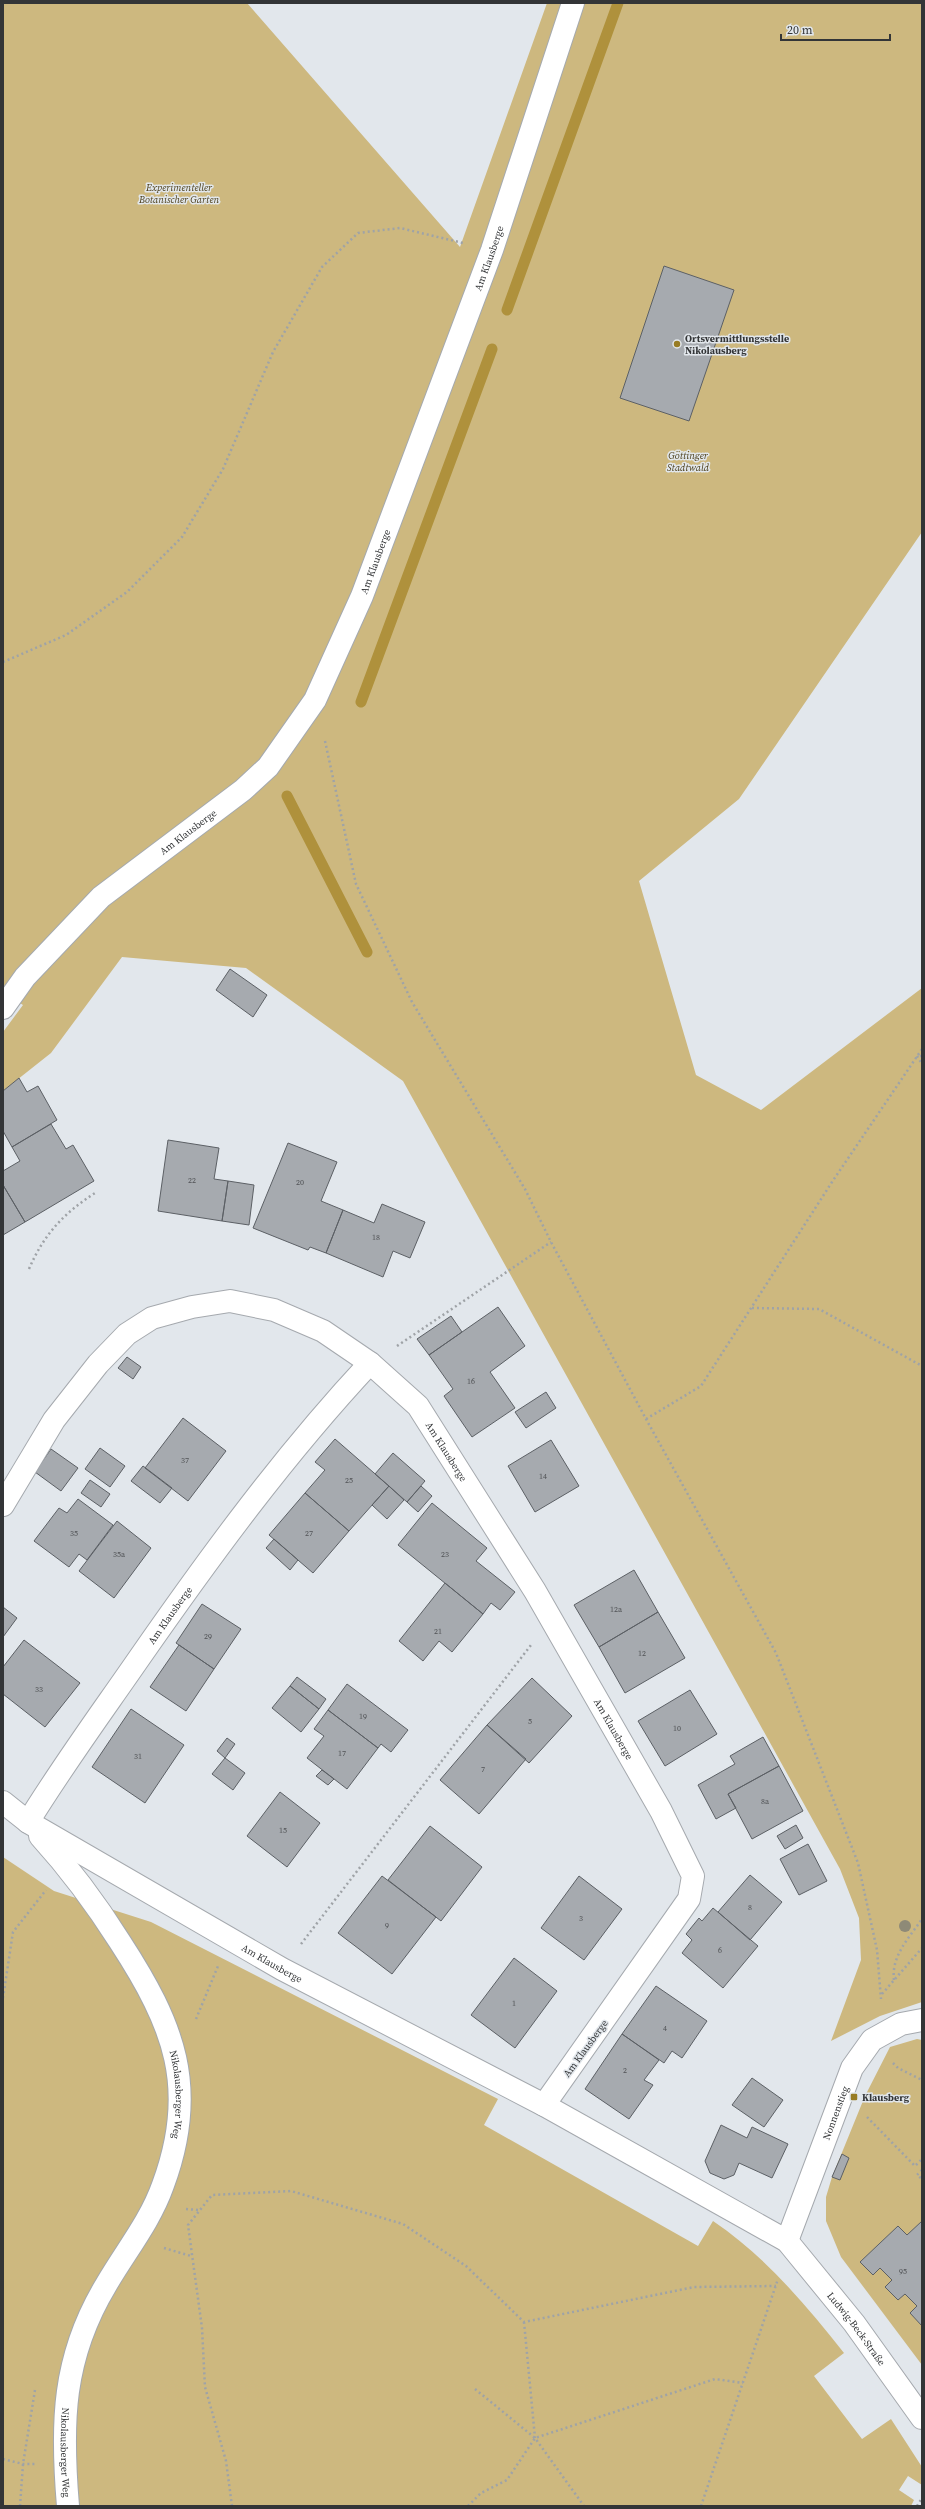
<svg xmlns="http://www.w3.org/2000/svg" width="925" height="2509" viewBox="0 0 925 2509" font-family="'Source Serif 4',serif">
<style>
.green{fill:#cdb87f}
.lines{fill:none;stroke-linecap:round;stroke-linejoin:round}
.stream{stroke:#af913c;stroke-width:11}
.building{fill:#a6aaaf;stroke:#5c6065}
.minor-casing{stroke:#a5a9ae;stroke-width:24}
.path{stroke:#9fa3a7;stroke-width:2.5;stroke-dasharray:2 3;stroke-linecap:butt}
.minor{stroke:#fff;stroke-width:22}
.tree{fill:#8e8a77}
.poi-dot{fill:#987c24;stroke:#e2e7ec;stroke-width:1.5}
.labels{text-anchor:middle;stroke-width:3;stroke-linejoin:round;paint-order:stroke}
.number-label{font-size:8px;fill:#505255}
.park-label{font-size:10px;font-style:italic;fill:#4a3d18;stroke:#e2e7ec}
.street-label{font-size:10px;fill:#333537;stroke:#e2e7ec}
.poi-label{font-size:10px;font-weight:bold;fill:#333537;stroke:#e2e7ec;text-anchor:start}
</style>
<rect width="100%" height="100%" fill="#e2e7ec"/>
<path class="green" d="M3 3H247L460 247 547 3H922V532L739 799 639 881 696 1075 761 1110 922 988V2002L880 2016 831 2041 861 1960 859 1918 840 1869 403 1081 246 968 122 957 51 1053 3 1091V1032L23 1005 3 992Z
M3 1857 54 1891 151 1922 498 2099 484 2125 698 2246 713 2221C765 2256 805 2304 844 2353L814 2376 862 2439 891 2419 922 2467V2485L908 2476 899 2490 914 2500 911 2506H3Z
M917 2039 922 2040V2365L841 2257 826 2221V2197L832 2177 865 2096 890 2047Z"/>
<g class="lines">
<path class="stream" d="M507 310 618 3
M361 702 492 349
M287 796 367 952"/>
</g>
<path class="building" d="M664 266 734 290 689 421 620 398Z
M230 969 267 995 253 1017 216 990Z
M19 1078 27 1092 38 1086 57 1120 12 1147 3 1131V1091Z
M51 1124 66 1149 73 1145 94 1181 25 1222 3 1185V1171L20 1161 12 1147Z
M168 1140 219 1148 214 1179 228 1181 222 1221 158 1211Z
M288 1143 337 1162 321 1201 343 1210 326 1253 310 1247 308 1250 253 1228Z
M228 1181 254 1185 249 1225 222 1221Z
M3 1185 25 1222 3 1235Z
M382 1204 425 1222 410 1258 393 1251 383 1277 326 1253 343 1210 374 1223Z
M498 1307 525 1346 490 1372 515 1408 472 1437 444 1396 453 1389 429 1355Z
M451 1316 462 1332 429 1355 417 1339Z
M127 1357 141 1367 133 1379 118 1368Z
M546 1392 556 1408 526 1428 515 1412Z
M183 1418 226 1451 188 1501 145 1468Z
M335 1439 389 1486 349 1531 305 1493 325 1470 315 1462Z
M551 1440 579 1486 535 1512 508 1466Z
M100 1448 125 1466 110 1487 85 1469Z
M51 1449 78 1468 61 1491 35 1472Z
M393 1453 425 1481 407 1502 375 1474Z
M143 1466 172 1488 160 1503 131 1481Z
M90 1480 110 1494 101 1507 81 1493Z
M389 1486 404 1500 387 1519 372 1505Z
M421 1486 432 1496 418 1512 407 1502Z
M305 1493 349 1531 313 1573 269 1535Z
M78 1499 113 1525 87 1560 79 1554 69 1567 34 1541 59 1508 67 1513Z
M432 1503 487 1548 476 1561 515 1592 500 1610 491 1603 483 1614 398 1545Z
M117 1521 151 1548 114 1598 79 1571Z
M274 1539 298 1560 290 1570 266 1548Z
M634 1570 658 1612 599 1647 574 1605Z
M445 1583 483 1614 452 1652 439 1641 423 1661 399 1641Z
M202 1604 241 1629 214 1669 176 1643Z
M3 1607 17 1618 3 1637Z
M658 1612 685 1658 625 1693 599 1647Z
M24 1640 80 1683 45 1727 3 1694V1667Z
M179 1645 214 1669 186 1711 150 1687Z
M297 1677 326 1699 319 1709 290 1686Z
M532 1678 572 1716 529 1763 487 1725Z
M347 1684 408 1730 391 1752 381 1744 378 1748 328 1710Z
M290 1686 319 1709 301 1732 272 1708Z
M690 1690 717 1734 665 1766 638 1721Z
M131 1709 184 1745 145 1803 92 1767Z
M328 1710 378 1748 347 1789 307 1758 324 1736 314 1729Z
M487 1725 526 1759 479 1814 440 1780Z
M763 1737 779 1766 728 1794 736 1808 716 1819 698 1785 735 1764 730 1756Z
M227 1738 235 1744 225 1758 217 1751Z
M225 1758 245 1773 233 1790 212 1774Z
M779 1766 803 1811 752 1839 728 1794Z
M322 1770 334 1779 328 1785 316 1776Z
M280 1792 320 1823 287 1867 247 1836Z
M796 1825 803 1838 785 1849 777 1836Z
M430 1826 482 1867 441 1921 388 1880Z
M808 1844 827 1881 799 1895 780 1859Z
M750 1875 782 1902 750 1940 718 1912Z
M382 1876 436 1917 392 1974 338 1933Z
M579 1876 622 1909 584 1960 541 1928Z
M713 1908 758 1946 723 1988 682 1953 692 1940 686 1934 699 1918 702 1921Z
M514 1958 557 1991 515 2048 471 2015Z
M656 1986 707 2021 682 2058 672 2051 664 2063 622 2034Z
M622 2034 659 2060 644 2080 653 2085 629 2119 585 2089Z
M752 2078 783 2100 764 2127 732 2105Z
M721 2125 747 2138 752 2127 788 2144 772 2178 739 2163 734 2175 724 2179 710 2173 705 2161Z
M842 2154 849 2158 840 2180 832 2177Z
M922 2221V2326L910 2313 917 2306 905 2294 898 2300 885 2287 892 2280 880 2268 873 2275 860 2262 898 2226 907 2235Z"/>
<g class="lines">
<g class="minor-casing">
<g id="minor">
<path id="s1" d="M3 1008 25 977 101 897 243 790 268 767 315 700 362 596 492 250 573 3"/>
<path id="s2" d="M3 1505 54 1420 98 1364 127 1334 152 1318 192 1307 230 1301 274 1310 323 1331 370 1363 418 1406 535 1591 661 1811 693 1876 689 1899 544 2105"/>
<path id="s3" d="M3 1802 28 1822 282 1969 544 2105 787 2241 854 2323 922 2418"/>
<path id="s4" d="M28 1822C63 1765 102 1712 140 1657 211 1555 285 1454 370 1363"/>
<path id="s5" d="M40 1836C70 1869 96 1904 120 1942 174 2025 199 2088 163 2185 150 2222 125 2252 106 2285 62 2358 61 2424 68 2506"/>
<path id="s6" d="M787 2241 852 2068 872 2040 901 2024 922 2020"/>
</g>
</g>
<path class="path" d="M3 662 66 635 127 592 182 537 223 469 273 352 322 267 358 233 400 228 463 243
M325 741 356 884 412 1002 525 1189 551 1242 646 1419 776 1653 858 1863 877 1950 881 1999
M922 1056H917L922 1064
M29 1269C44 1234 64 1213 95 1193
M752 1308 819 1309 922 1366
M397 1346 551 1242
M646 1419 701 1386 832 1182 922 1049
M301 1944 531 1645
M894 1980C891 1956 909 1938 922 1919
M882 1994 922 1948
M3 1998 13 1932 46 1890
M196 2019 218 1966
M893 2063 898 2068 922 2080
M867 2117 915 2166 922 2159
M922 2170 917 2175 922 2179
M186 2209 199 2210
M164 2248 191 2256
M524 2322 535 2438
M475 2389 535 2438 584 2506
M3 2459 23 2464H36
M20 2506 23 2464 35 2390
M232 2506 226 2461 205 2387 202 2328 188 2225 212 2195 291 2191 403 2224 466 2266 524 2322 694 2287 776 2286
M468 2506 481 2493 507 2480 535 2438 715 2379 743 2383
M701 2506 778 2279
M917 2506 922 2498"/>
<use href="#minor" class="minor"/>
</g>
<circle class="tree" cx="905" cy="1926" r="6"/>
<g class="poi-dot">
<circle cx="677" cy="344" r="4"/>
<rect x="850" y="2093" width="8" height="8" rx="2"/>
</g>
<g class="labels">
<g class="number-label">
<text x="192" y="1183">22</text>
<text x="300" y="1185">20</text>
<text x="376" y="1240">18</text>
<text x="471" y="1384">16</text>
<text x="185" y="1463">37</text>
<text x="543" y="1479">14</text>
<text x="349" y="1483">25</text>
<text x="74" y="1536">35</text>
<text x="309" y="1536">27</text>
<text x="119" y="1557">35a</text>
<text x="445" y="1557">23</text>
<text x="616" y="1612">12a</text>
<text x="438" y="1634">21</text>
<text x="208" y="1639">29</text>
<text x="642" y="1656">12</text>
<text x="39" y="1692">33</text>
<text x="363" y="1719">19</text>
<text x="530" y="1724">5</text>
<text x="677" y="1731">10</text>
<text x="342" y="1756">17</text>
<text x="138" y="1759">31</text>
<text x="483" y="1772">7</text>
<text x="765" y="1804">8a</text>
<text x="283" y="1833">15</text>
<text x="750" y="1910">8</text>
<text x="581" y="1921">3</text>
<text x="387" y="1928">9</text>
<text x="720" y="1953">6</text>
<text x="514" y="2006">1</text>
<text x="665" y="2031">4</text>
<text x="625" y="2073">2</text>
<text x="903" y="2274">95</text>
</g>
<g class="park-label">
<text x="179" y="191">Experimenteller<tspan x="179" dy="12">Botanischer Garten</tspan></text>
<text x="688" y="459">Göttinger<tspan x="688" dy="12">Stadtwald</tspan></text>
</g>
<g class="street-label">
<text dy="4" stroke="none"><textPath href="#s1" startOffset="917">Am Klausberge</textPath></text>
<text dy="4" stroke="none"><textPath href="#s1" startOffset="593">Am Klausberge</textPath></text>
<text dy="4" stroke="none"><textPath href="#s1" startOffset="257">Am Klausberge</textPath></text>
<text dy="4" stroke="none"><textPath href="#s2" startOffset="595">Am Klausberge</textPath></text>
<text dy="4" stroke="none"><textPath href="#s4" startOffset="251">Am Klausberge</textPath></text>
<text dy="4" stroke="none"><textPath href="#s2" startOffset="919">Am Klausberge</textPath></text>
<text dy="4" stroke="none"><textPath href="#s3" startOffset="314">Am Klausberge</textPath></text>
<text transform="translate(585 2048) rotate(-54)" y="4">Am Klausberge</text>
<text dy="4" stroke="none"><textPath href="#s5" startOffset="299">Nikolausberger Weg</textPath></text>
<text dy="4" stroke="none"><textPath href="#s6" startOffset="137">Nonnenstieg</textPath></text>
<text dy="4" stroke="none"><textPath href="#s3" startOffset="1011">Ludwig-Beck-Straße</textPath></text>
<text dy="4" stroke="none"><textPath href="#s5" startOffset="682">Nikolausberger Weg</textPath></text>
</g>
<g class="poi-label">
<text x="685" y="342">Ortsvermittlungsstelle<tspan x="685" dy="12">Nikolausberg</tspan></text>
<text x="862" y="2101">Klausberg</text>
</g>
</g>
<rect width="925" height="2509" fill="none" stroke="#333537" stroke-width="8"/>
<path d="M781 34v6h109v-6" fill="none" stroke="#333537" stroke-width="2"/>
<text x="787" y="34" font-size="12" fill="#333537" stroke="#e2e7ec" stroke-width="3" paint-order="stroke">20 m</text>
</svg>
